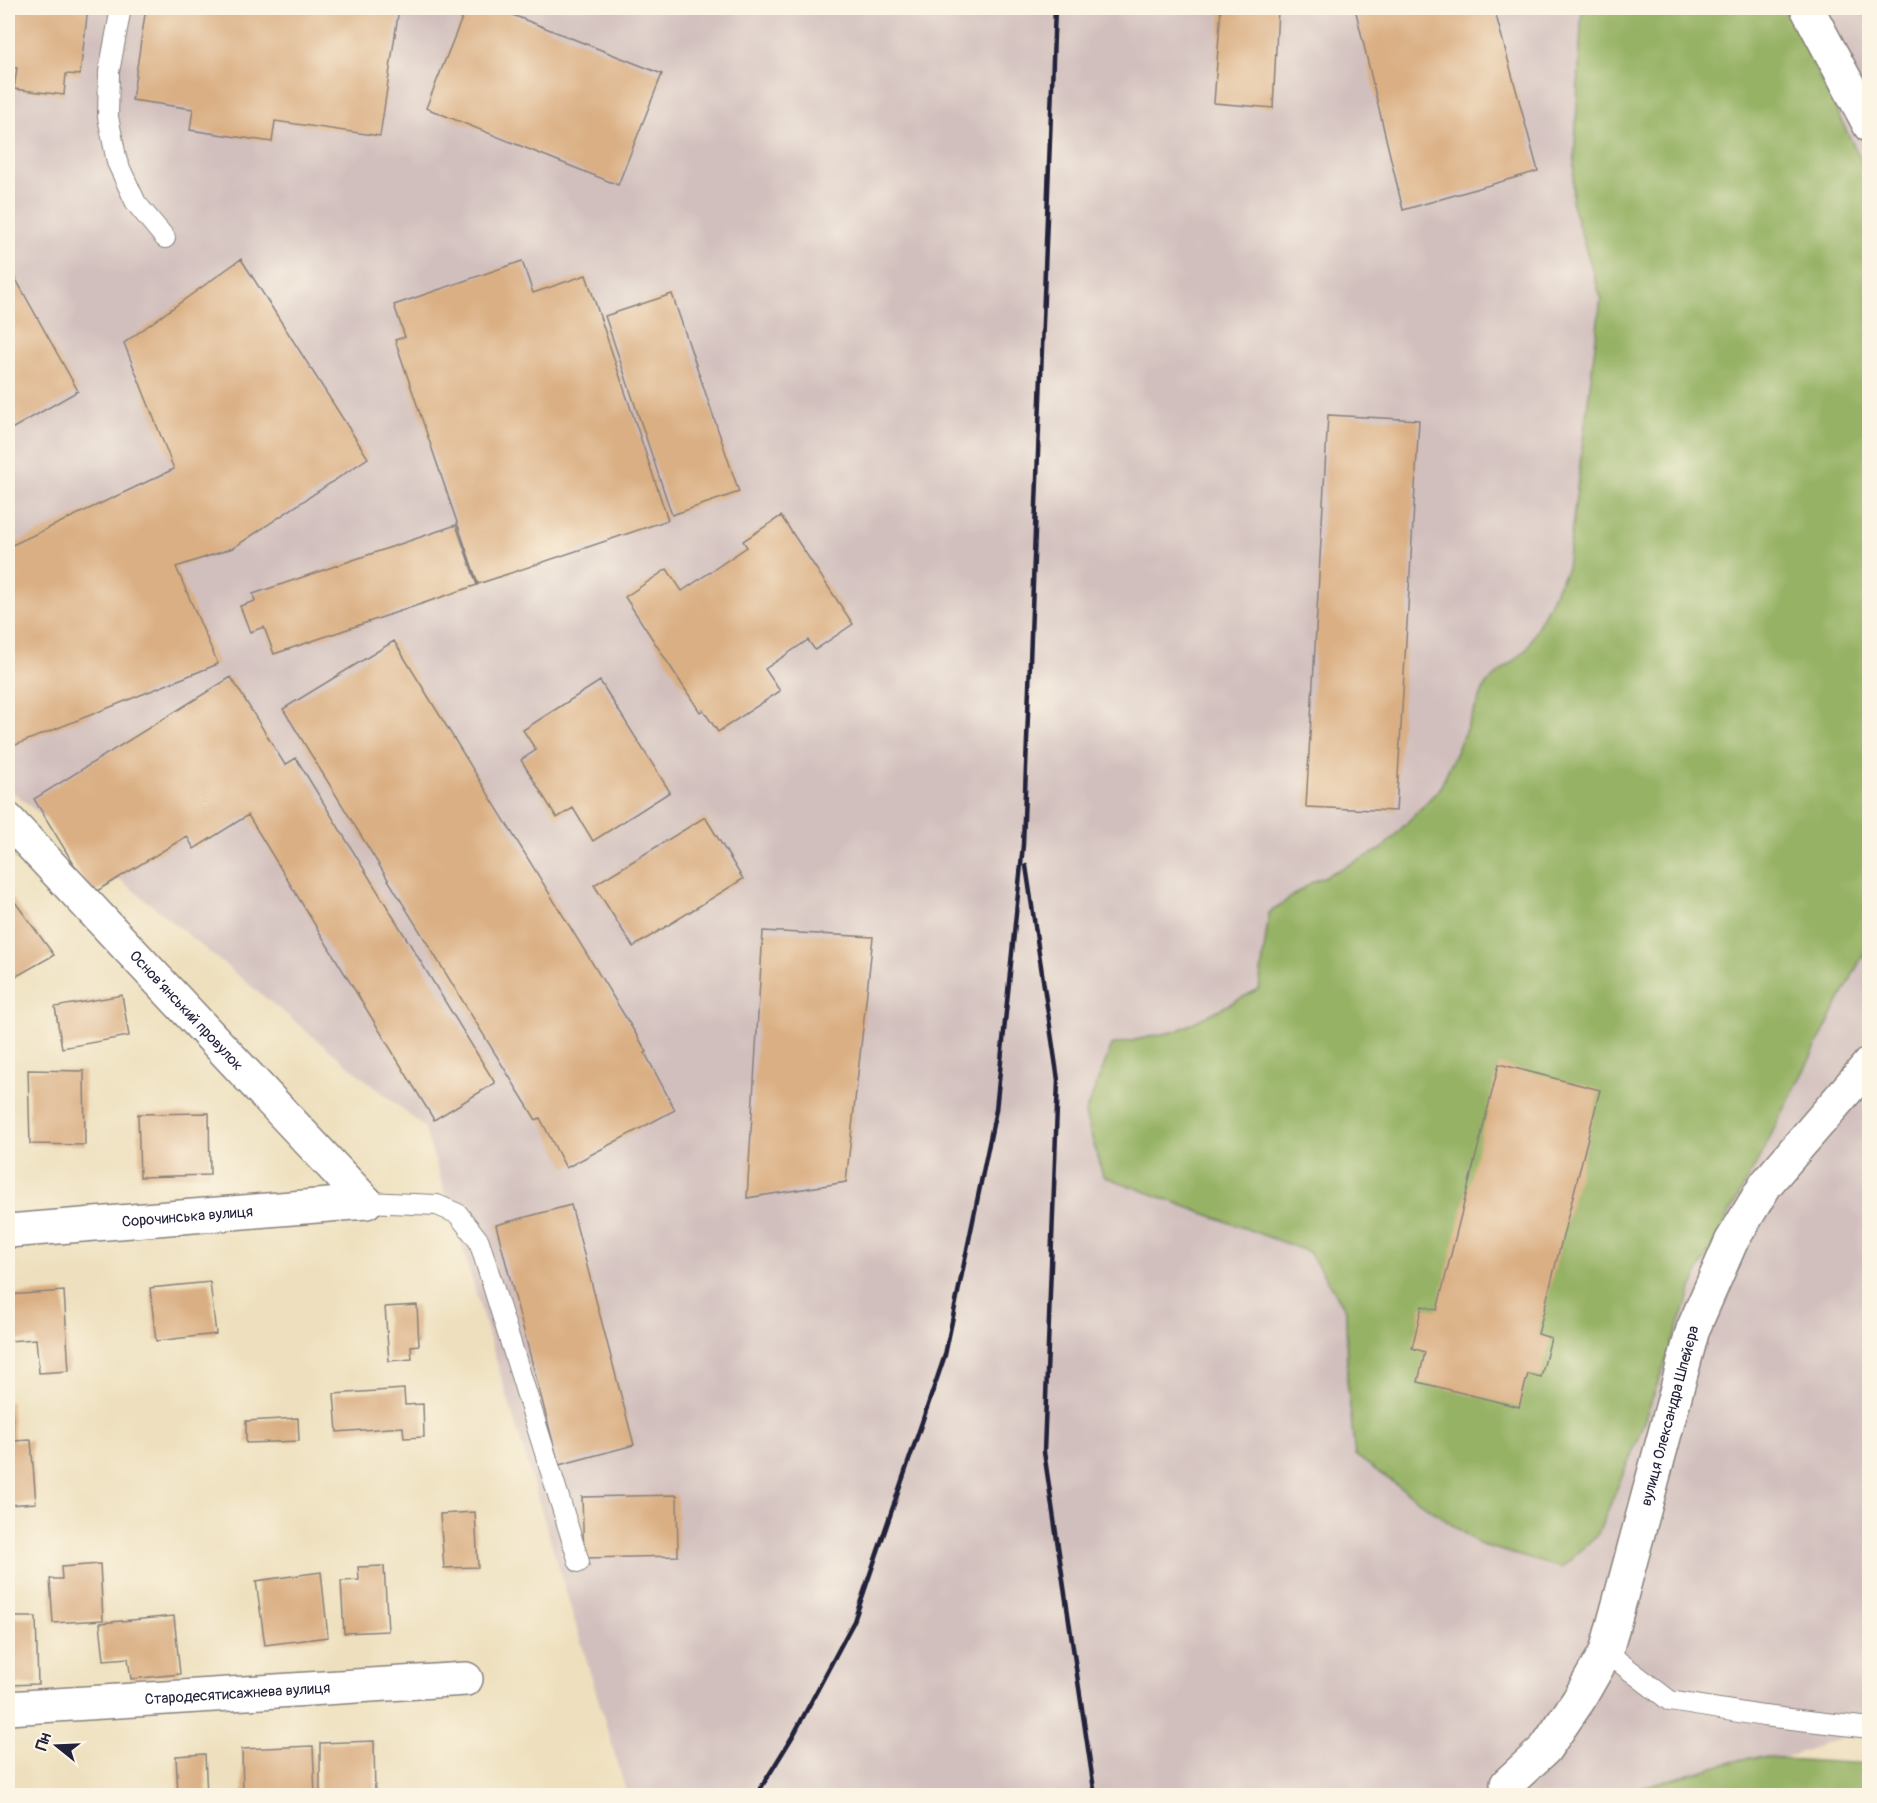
<svg xmlns="http://www.w3.org/2000/svg" width="1877" height="1803" viewBox="0 0 1877 1803" font-family="Pangolin,sans-serif">
<style>
.industrial{fill:#d1bfbd}
.forest{fill:#96b265;stroke:#5c6a50;stroke-width:1.5}
.building{fill:#daaf83}
.lines{fill:none;stroke-linecap:round;stroke-linejoin:round}
.lane-casing{stroke:#88817c;stroke-width:22}
.street-casing{stroke:#88817c;stroke-width:36}
.path{stroke:#88817c;stroke-width:4;stroke-dasharray:1.5 4.5;stroke-linecap:butt}
.lane{stroke:#fff;stroke-width:20}
.street{stroke:#fff;stroke-width:33}
.rail{stroke:#22223b;stroke-width:4.5}
.labels{text-anchor:middle;stroke-width:4.5;stroke-linejoin:round;paint-order:stroke}
.street-label{font-size:15px;fill:#22223b;stroke:#fcf5e5}
</style>
<rect width="100%" height="100%" fill="#fcf5e5"/>
<filter id="ink" filterUnits="userSpaceOnUse"><feTurbulence type="fractalNoise" baseFrequency=".0167" numOctaves="2"/><feDisplacementMap in="SourceGraphic" scale="12" xChannelSelector="R" yChannelSelector="G"/><feConvolveMatrix kernelMatrix="1 2 1 2 8 2 1 2 1" color-interpolation-filters="sRGB"/></filter>
<filter id="wash" filterUnits="userSpaceOnUse"><feTurbulence type="fractalNoise" baseFrequency=".008" numOctaves="4" result="noise"/><feDisplacementMap in="SourceGraphic" scale="24" xChannelSelector="R" yChannelSelector="G"/><feGaussianBlur stdDeviation="1.35" result="paint"/><feColorMatrix in="noise" values="0 0 0 0 0 0 0 0 0 0 0 0 0 0 0 0 0 1.4 0 .05"/><feComposite in="paint" operator="in"/></filter>
<g filter="url(#wash)">
<rect width="100%" height="100%" fill="#eee0be"/>
<path class="industrial" d="M8 8H1869V1730L1668 1795H627L459 1237 424 1127 8 788Z"/>
<path class="forest" d="M1582 8H1786L1869 177V943L1766 1145 1699 1270 1636 1443 1597 1536 1561 1568 1479 1544 1355 1455 1347 1379 1346 1310 1309 1252 1103 1176 1085 1114 1112 1045 1177 1031 1259 989 1269 913 1311 883 1382 849 1440 788 1486 684 1526 650 1567 568 1601 298 1572 204Z
M1750 1757 1869 1764V1795H1614Z"/>
<g id="blocks">
<path class="building" d="M8 8H88L80 75 66 74 64 95 14 89 17 68 8 67Z
M146 8H399L380 136 275 121 272 142 190 130 193 109 132 100Z
M466 8H495L662 74 618 185 426 108Z
M1221 8H1278L1273 108 1214 103Z
M1355 8H1494L1538 171 1403 210Z
M241 259 368 458 233 548 176 567 218 664 8 748V547L174 469 124 343Z
M522 261 533 293 586 275 668 520 478 584 395 340 405 337 394 305Z
M8 265 78 391 8 431Z
M672 294 739 492 672 515 605 316Z
M1328 415 1419 420 1396 811 1306 807Z
M781 516 853 624 815 650 808 640 765 669 780 691 718 732 703 710 700 712 625 597 667 569 682 591 747 547 743 541Z
M456 525 477 585 274 654 264 627 250 632 240 606 255 601 253 594Z
M394 641 647 1052 645 1053 675 1110 566 1168 540 1118 536 1120 283 709Z
M231 677 285 765 296 758 495 1083 434 1120 248 815 194 849 187 836 92 894 34 799Z
M600 681 670 792 593 841 573 808 557 818 521 760 536 750 523 730Z
M705 817 743 879 633 947 594 885Z
M9 894 54 955 8 981V895Z
M763 931 873 937 846 1182 747 1198Z
M122 995 129 1036 62 1048 55 1007Z
M1499 1064 1600 1090 1538 1334 1551 1338 1541 1377 1528 1374 1519 1407 1418 1382 1425 1352 1412 1348 1422 1306 1437 1310Z
M28 1070 84 1071 85 1145 30 1144Z
M209 1113 210 1175 140 1177 138 1114Z
M571 1205 634 1445 559 1465 496 1225Z
M210 1282 216 1334 156 1341 150 1288Z
M64 1291 69 1371 39 1373 36 1339 8 1341V1295Z
M417 1305 419 1345 411 1346 412 1359 389 1361 385 1307Z
M404 1389 405 1405 423 1404 424 1437 404 1438 403 1427 337 1432 334 1394Z
M8 1402H11L14 1441 31 1440 36 1503 8 1505Z
M298 1418 299 1441 246 1443V1421Z
M677 1495 678 1556 584 1558 582 1497Z
M475 1512 478 1567 444 1568 440 1514Z
M100 1564 103 1620 53 1623 50 1579H62L61 1567Z
M384 1566 388 1631 344 1633 341 1581 359 1580 358 1567Z
M321 1572 328 1637 265 1645 256 1581Z
M174 1616 180 1674 131 1679 128 1658 104 1660 100 1623Z
M8 1617H36L38 1684 8 1685Z
M374 1741 375 1796H320V1743Z
M313 1746 315 1796H243L242 1749Z
M205 1754 207 1796H178L176 1756Z"/>
</g>
</g>
<g filter="url(#ink)">
<use href="#blocks" fill-opacity="0" stroke="#88817c" stroke-width="1.5"/>
<g class="lines">
<g class="lane-casing">
<path id="lane" d="M121 8 109 72 108 117 117 162 136 203 165 238
M366 1202 437 1205 458 1214 479 1241 579 1562
M1606 1652 1670 1701 1764 1716 1870 1728"/>
</g>
<g class="street-casing">
<g id="street">
<path d="M1807 8 1870 126"/>
<path id="s1" d="M8 820 366 1202"/>
<path id="s2" d="M8 1231 366 1202"/>
<path id="s3" d="M8 1708 466 1679"/>
<path id="s4" d="M1507 1784 1545 1749 1578 1701 1606 1652 1693 1329 1731 1242 1766 1184 1870 1063"/>
</g>
</g>
<path class="path" d="M1460 1796 1474 1792"/>
<use href="#lane" class="lane"/>
<use href="#street" class="street"/>
<path class="rail" d="M1026 866 1058 1080 1044 1452 1095 1796
M756 1796 794 1734 854 1621 945 1355 996 1110 1023 845 1055 8"/>
</g>
</g>
<g class="labels">
<g class="street-label">
<text dy="5" stroke="none"><textPath href="#s1" startOffset="261">Основ’янський провулок</textPath></text>
<text dy="5" stroke="none"><textPath href="#s2" startOffset="180">Сорочинська вулиця</textPath></text>
<text dy="5" stroke="none"><textPath href="#s4" startOffset="411">вулиця Олександра Шпейєра</textPath></text>
<text dy="5" stroke="none"><textPath href="#s3" startOffset="230">Стародесятисажнева вулиця</textPath></text>
</g>
</g>
<rect width="1877" height="1803" fill="none" stroke="#fcf5e5" stroke-width="30"/>
<g transform="translate(57 1746) rotate(288)" stroke="#fcf5e5" stroke-width="4.5" paint-order="stroke">
<path d="M0-4.5L10 22L0 15L-10 22Z" fill="#22223b"/>
<text y="-9" font-size="16" font-weight="bold" text-anchor="middle" fill="#22223b">Пн</text>
</g>
</svg>
